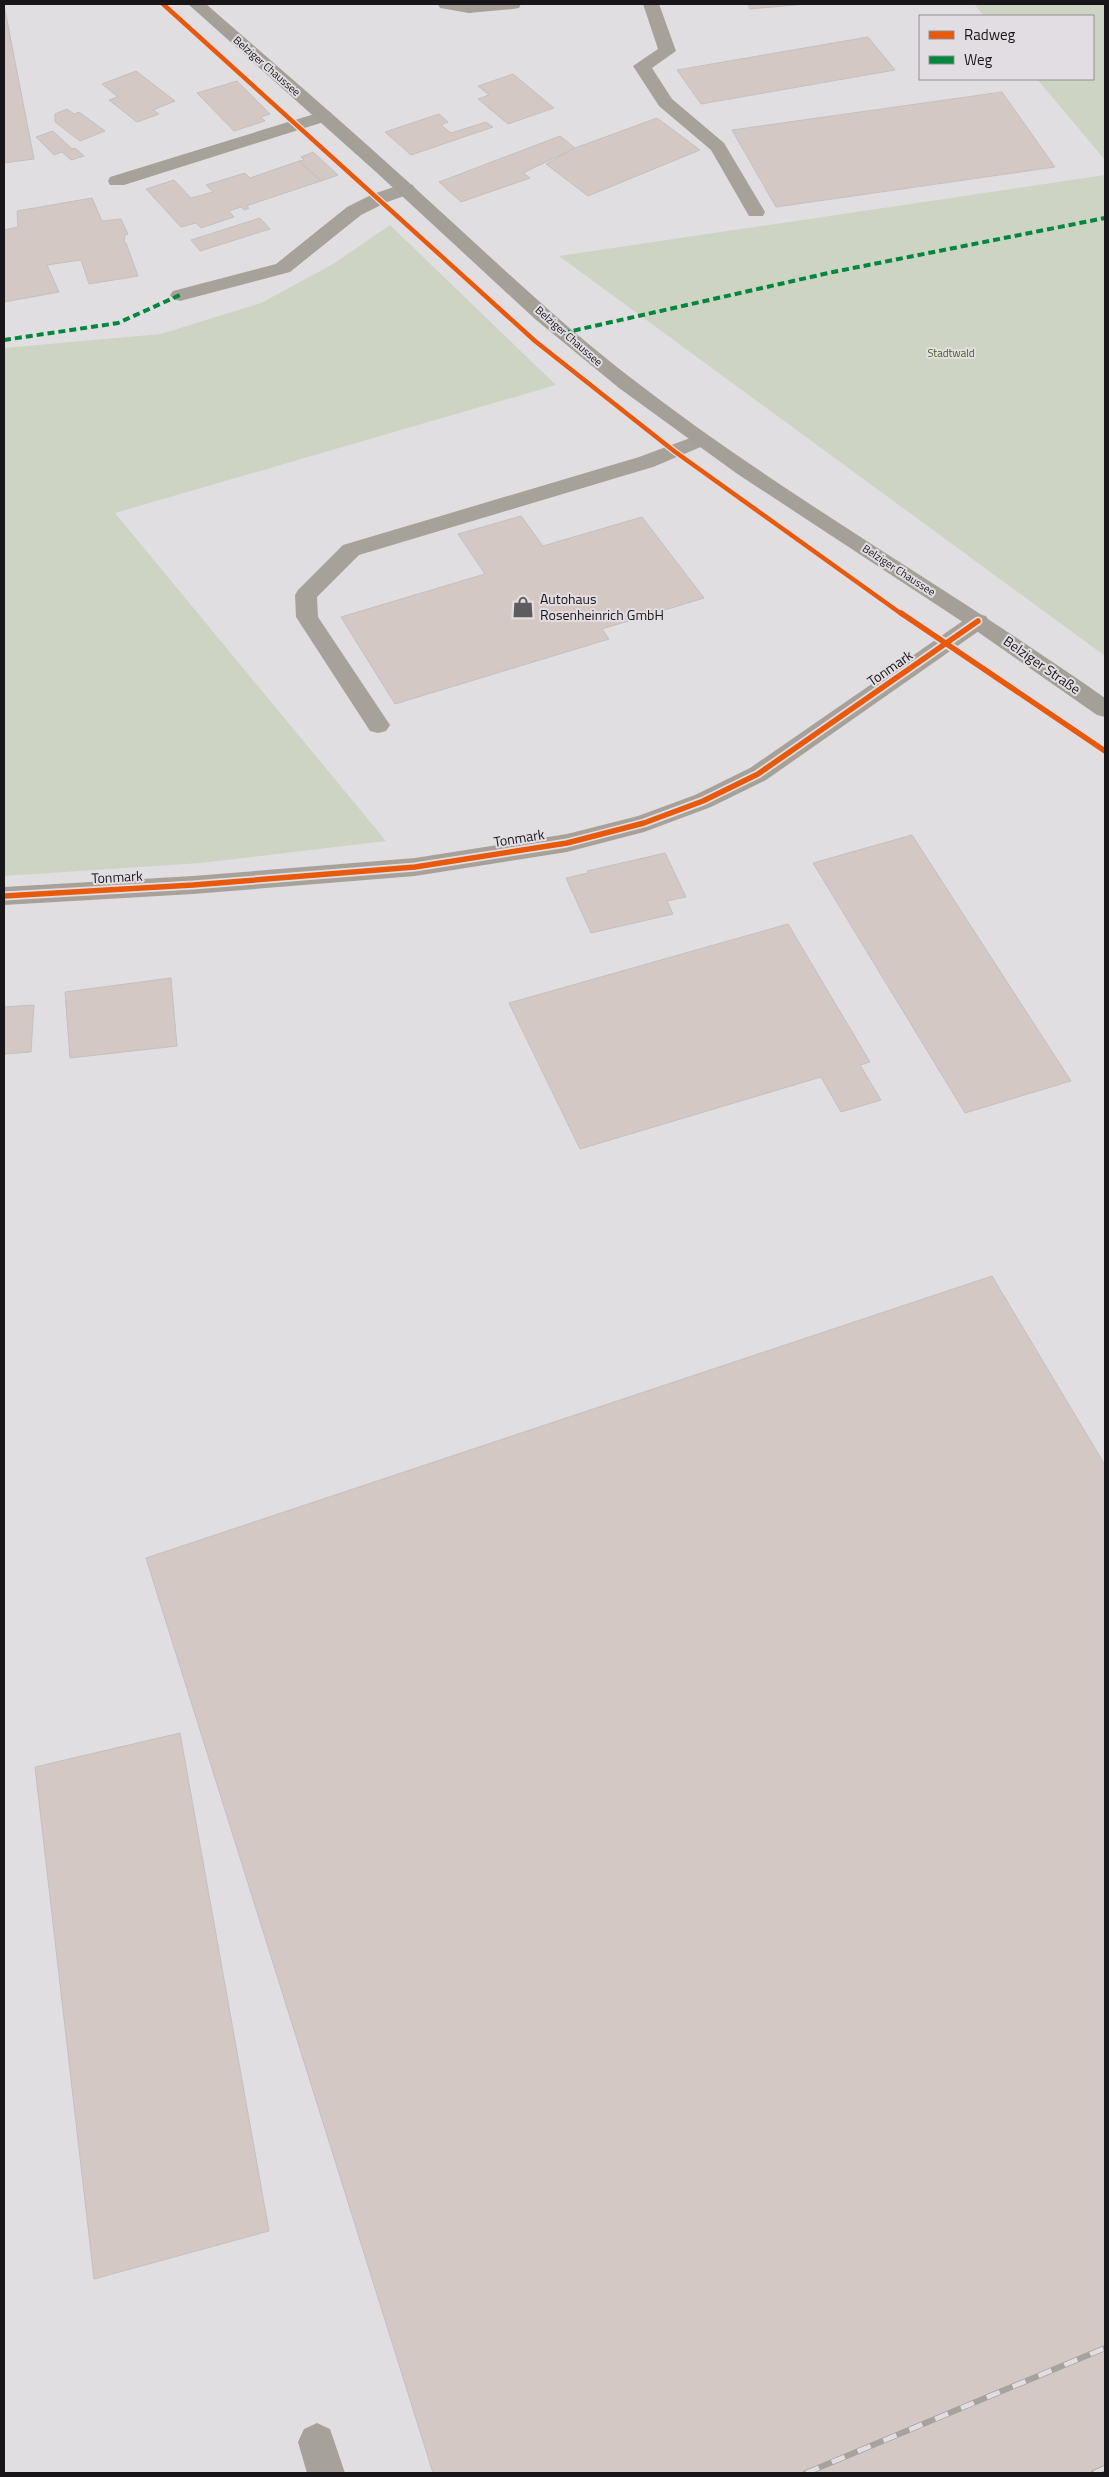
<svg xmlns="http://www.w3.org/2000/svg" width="1109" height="2477" viewBox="0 0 1109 2477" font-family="'Titillium Web',sans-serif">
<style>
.green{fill:#cdd4c4}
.building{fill:#d4c8c5;stroke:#c3c0c1}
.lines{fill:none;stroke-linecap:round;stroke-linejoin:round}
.service{fill:#a6a29a;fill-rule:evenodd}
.minor{fill:#a6a29a;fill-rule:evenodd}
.secondary{fill:#a5a097;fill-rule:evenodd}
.rail-casing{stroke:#a6a29f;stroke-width:6}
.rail{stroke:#e2dde2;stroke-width:4.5;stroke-dasharray:14;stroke-linecap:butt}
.quiet{stroke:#00873e;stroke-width:4;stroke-dasharray:7 4;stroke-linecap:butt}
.cycleway-far1-casing{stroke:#e2dde2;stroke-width:7}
.cycleway-casing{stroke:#e2dde2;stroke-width:9}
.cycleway-far1{stroke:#e8590c;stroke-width:4.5}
.cycleway{stroke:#e8590c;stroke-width:5.5}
.labels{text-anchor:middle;stroke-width:4;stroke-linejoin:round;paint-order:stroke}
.far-street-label{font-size:11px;fill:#181618;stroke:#e2dde2}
.far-park-label{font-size:11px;fill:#456119;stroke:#e2dde2}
.poi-label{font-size:14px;fill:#181618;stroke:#e2dde2;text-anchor:start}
.street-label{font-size:14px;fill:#181618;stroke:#e2dde2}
</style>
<rect width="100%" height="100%" fill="#e1dee1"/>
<path class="green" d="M974 4H1105V160L1037 79H1093V16H984Z
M1105 175V656L559 256Z
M390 225 556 385 115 513 386 841 201 863 4 876V348L161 334 261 303 333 264Z"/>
<path class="building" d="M748 4H806L750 9Z
M4 5 34 159 4 163Z
M868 37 895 70 701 104 677 70Z
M136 71 175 101 153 110 159 114 137 122 109 100 118 97 102 84Z
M513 74 554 108 508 124 478 99 489 95 478 86Z
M237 81 270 114 261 117 265 121 234 131 197 93Z
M1002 92 1055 167 776 207 732 130Z
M67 109 74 114 79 112 105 131 80 141 55 122V114Z
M439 114 448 122 441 125 451 133 486 122 493 127 411 155 385 132Z
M657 118 700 150 588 196 546 164 575 148Z
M53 131 72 149 75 148 84 156 71 160 62 152 54 155 36 137Z
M560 136 575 148 523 173 530 178 461 202 439 182Z
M313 152 338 175 321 181 299 161 304 160 301 157Z
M299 161 321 181 246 206 249 208 244 210 241 207 229 211 234 217 201 228 196 223 181 227 146 189 174 180 191 198 213 192 206 185 245 173 250 178Z
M92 198 102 221 121 219 128 234 125 235 124 243H126L138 276 89 284 81 260 47 265 59 292 4 302V230L18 227 17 211Z
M260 218 270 229 200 251 191 240Z
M521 516 543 546 642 517 704 598 602 629 609 639 395 704 341 617 485 574 458 534Z
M912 835 1071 1081 965 1113 813 863Z
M665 853 686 897 667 901 673 914 591 933 566 878 588 873 587 871Z
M788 924 870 1062 860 1065 881 1100 841 1112 821 1077 580 1149 509 1003Z
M171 978 177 1046 70 1058 65 992Z
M34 1005 31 1052 4 1054V1007Z
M992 1276 1105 1465V2473H433L146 1558Z
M180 1733 269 2231 94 2279 35 1767Z"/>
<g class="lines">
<path class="service" d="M438 4H521L519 8 513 9 469 13 440 8Z
M643 4H659L676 51 652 68 672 99 724 143 765 212 763 216H749L711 150 659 106 633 66 658 49Z
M324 111 330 112 333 116 330 120 124 185H110L108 181 110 177Z
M406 183 413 185 415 189 413 193 387 202 361 215 290 272 180 301 173 299 170 295 173 291 276 264 347 207 373 194Z
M701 434 708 436 711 440 708 444 653 467 359 555 317 597 318 617 390 725 386 731 378 733 370 731 296 617 295 595 298 590 343 545 639 457Z
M317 2423 330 2429 345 2473H307L298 2442 304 2429Z"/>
<path class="minor" d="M978 614 986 616 989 621 986 626 766 780 711 807 644 832 567 852 415 876 193 894 4 905V887L193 876 415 858 567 834 638 816 695 795 750 768 970 616Z"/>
<path class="secondary" d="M188 4H206C276 65 347 126 416 189 487 253 555 320 631 378 782 495 949 588 1105 698V717L1097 715 978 632 736 473 619 388 535 319 376 172Z"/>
<g class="rail-casing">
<path id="rail" d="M806 2473 1105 2348
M1094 2473 1105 2468"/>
</g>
<use href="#rail" class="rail"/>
<path class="quiet" d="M563 333 833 272 1105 218
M4 340 118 323 180 295"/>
<g class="cycleway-far1-casing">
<path id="cycleway-far1" d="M163 4 535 341 674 451 903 615"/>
</g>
<g class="cycleway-casing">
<path id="cycleway" d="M901 613 1105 751
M4 896 193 885 415 867 567 843 644 823 703 801 758 774 978 621"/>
</g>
<use href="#cycleway-far1" class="cycleway-far1"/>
<use href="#cycleway" class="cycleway"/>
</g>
<defs>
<g id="shop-bare" transform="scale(1.725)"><path d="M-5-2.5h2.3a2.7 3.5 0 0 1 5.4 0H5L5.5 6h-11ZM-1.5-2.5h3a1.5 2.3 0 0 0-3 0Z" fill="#5e5c5e" stroke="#e2dde2" stroke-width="2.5" paint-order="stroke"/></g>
</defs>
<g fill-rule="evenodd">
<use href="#shop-bare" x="523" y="607"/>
</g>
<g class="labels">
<g class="far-street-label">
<text transform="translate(267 66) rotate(41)" y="4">Belziger Chaussee</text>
<text transform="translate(569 336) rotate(41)" y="4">Belziger Chaussee</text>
<text transform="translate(899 570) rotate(33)" y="4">Belziger Chaussee</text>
</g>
<g class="far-park-label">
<text x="951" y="357">Stadtwald</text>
</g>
<g class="poi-label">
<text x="540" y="604">Autohaus<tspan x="540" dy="16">Rosenheinrich GmbH</tspan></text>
</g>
<g class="street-label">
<text transform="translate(1042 665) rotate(35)" y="5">Belziger Straße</text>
<text transform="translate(890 668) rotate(-35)" y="5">Tonmark</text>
<text transform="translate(519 838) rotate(-9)" y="5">Tonmark</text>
<text transform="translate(117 877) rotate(-3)" y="5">Tonmark</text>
</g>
</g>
<rect width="1109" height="2477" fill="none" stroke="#181618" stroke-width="10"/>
<rect x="919" y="15" width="175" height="65" fill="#e2dde2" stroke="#918d91"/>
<rect x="929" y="31" width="25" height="8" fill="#e8590c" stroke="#918d91"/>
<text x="964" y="40" font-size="15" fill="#181618">Radweg</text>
<rect x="929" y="56" width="25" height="8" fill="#00873e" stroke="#918d91"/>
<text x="964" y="65" font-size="15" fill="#181618">Weg</text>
</svg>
